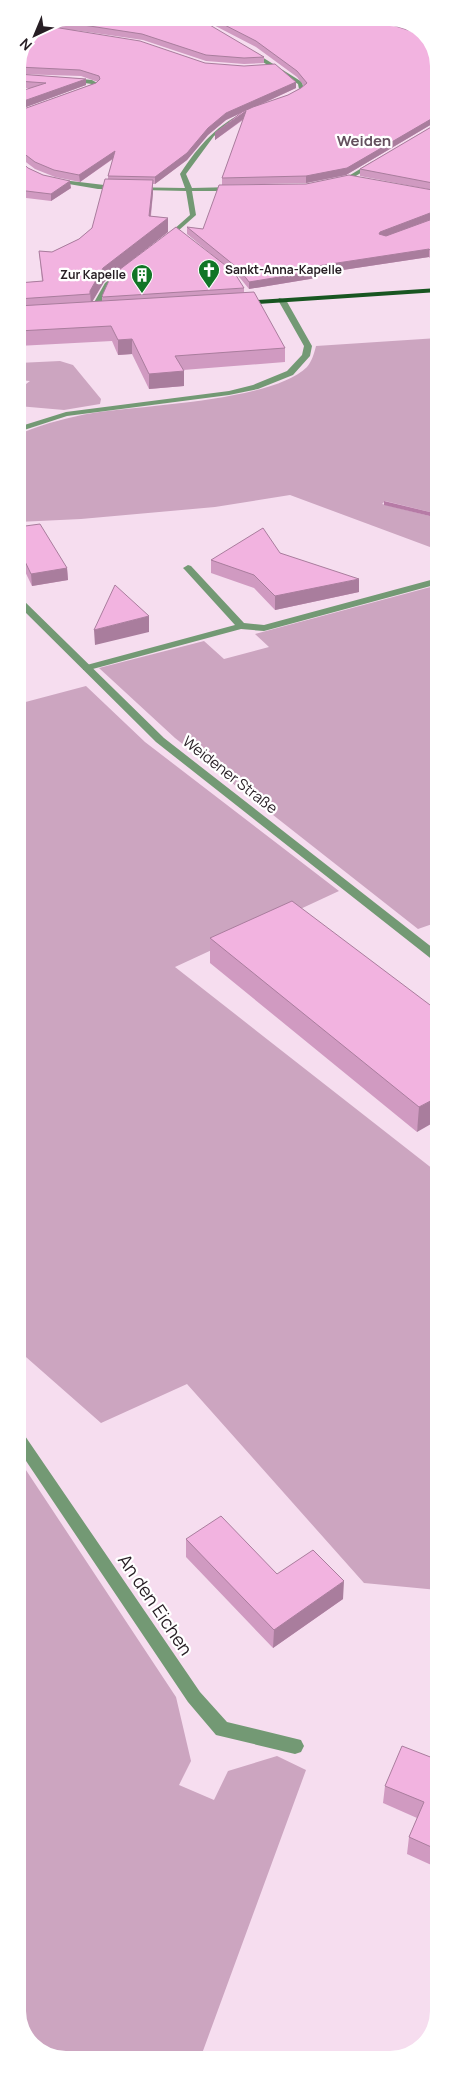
<svg xmlns="http://www.w3.org/2000/svg" width="456" height="2077" viewBox="0 0 456 2077" font-family="Manrope,sans-serif">
<style>
.green{fill:#cca5c0}
.lines{fill:none;stroke-linecap:round;stroke-linejoin:round}
.stream{fill:#b67ba6;fill-rule:evenodd}
.service{fill:#739974;fill-rule:evenodd}
.minor{fill:#739974;fill-rule:evenodd}
.primary{fill:#185521;fill-rule:evenodd}
.wall{fill:#d09ac1}
.shaded-wall{fill:#a97d9d}
.building{fill:#f2b3e0;stroke:#a97d9d}
.labels{text-anchor:middle;stroke-width:4.5;stroke-linejoin:round;paint-order:stroke}
.far-poi-label{font-size:12px;font-weight:bold;fill:#271e24;stroke:#fff;text-anchor:start}
.far-quarter-label{font-size:15px;font-weight:bold;fill:#64505e;stroke:#fff}
.street-label{font-size:15px;fill:#271e24;stroke:#fff}
.near-street-label{font-size:18px;fill:#271e24;stroke:#fff}
</style>
<rect width="100%" height="100%" fill="#f6ddef"/>
<path class="green" d="M438 338V514L385 501 382 504 438 518V550L290 495 215 507 81 519 18 522V435L24 432C47 423 69 417 93 413 143 405 273 401 307 367 312 361 314 354 316 346Z
M60 361 73 365 101 399 100 404 64 410 18 406V390L30 381 18 380V363Z
M438 585V922L418 929 175 738 99 668 204 641 224 659 269 647 255 634Z
M86 686 145 742 339 891 175 967 438 1173V1590L364 1583 187 1384 101 1423 18 1350V704Z
M18 1458 176 1697 191 1761 179 1785 214 1800 228 1771 277 1756 306 1770 200 2059H60L32 2045 18 2017Z"/>
<g class="lines">
<path class="stream" d="M384 501 438 514V518L384 505Z"/>
<path class="service" d="M188 565 191 566 244 623 264 625 438 578V584L264 631 241 629 89 670H83V666L235 625 185 570 183 568Z
M18 1431 23 1433 200 1692 227 1722 301 1740 304 1746 301 1752 295 1754 216 1735 188 1702 18 1449Z"/>
<path class="minor" d="M247 50H251L302 82 304 90 293 98H289V96L299 89 298 84 247 52Z
M71 78 92 80 99 84 83 92 81 89 92 84 69 81Z
M251 109 256 110 232 122 214 136 186 174 192 188 234 187 237 189 234 191H192L196 215 169 239 164 238 190 215 186 191 98 189 51 181 54 179 121 187 185 188 180 174C199 145 218 123 251 109Z
M373 161 375 164 351 179 338 183 335 181 347 177Z
M119 272 124 273 110 285 100 306 103 312 96 314 92 306 105 283Z
M279 298 286 300 312 346 310 356 293 375 258 389 229 395 67 416 18 432V427L66 412 229 391 253 385 287 371 302 355 304 346 278 300Z
M18 597 21 598 164 738 438 952V962L434 961 156 742 18 605Z"/>
<path class="primary" d="M438 288V292L242 305 238 303 242 301Z"/>
</g>
<path class="wall" d="M67 18 264 57V63L244 64 206 61 143 40 74 30 205 63 296 82V88L260 105 288 95 301 88 304 86 297 77 256 47 200 18H371L438 60V122L437 121 346 175 306 183 222 185V178L243 120 215 140V133L241 113 226 120 208 135 187 160 155 184H153V193L151 216 168 218V232L104 282 92 301H102V296L244 288V292L285 348V362L183 370 184 386 149 389 132 354 118 355 112 341 18 346V283L42 281 39 251 52 252 79 239 92 228 108 179V176L113 159 80 182 55 177 35 169 18 156V159V111L96 83 98 82 81 76 18 74V66L32 32Z
M372 18H396L424 32 426 36Z
M18 74 86 79V85L18 110 29 88H18Z
M438 123V267L429 257 316 274V278L249 289 240 278 187 234V227L203 229 427 189 360 176V169Z
M18 159 28 168 71 188 51 201 18 197Z
M18 527 67 568 68 580 32 586 18 557Z
M280 553 359 592 275 610 254 588 211 573V560Z
M210 938 438 1011 417 1132 210 963Z
M186 1539 277 1574 343 1599 273 1648 186 1557Z
M438 1760V1868L407 1854 409 1837 417 1818 383 1803 385 1786Z"/>
<path class="shaded-wall" d="M86 79V85L18 110V103Z
M296 82V88L246 111V117L215 140V133L245 111 226 120 208 135 187 160 155 184V177L208 128 226 113Z
M437 115V121L346 175 306 183V176Z
M115 151V157L80 182 79 175Z
M153 180V193L149 229V216Z
M70 181 71 188 51 201V194Z
M438 210 437 217 379 239V234L380 232Z
M168 218V232L104 282 91 304 90 291 103 268Z
M429 249V257L316 274V278L249 289V282L311 267Z
M132 339V354L118 355V340Z
M184 371V386L149 389V374Z
M67 568 68 580 32 586 31 574Z
M359 579V592L275 610V596Z
M149 616V632L95 645 94 630Z
M438 1097V1120L417 1132 419 1107Z
M344 1581 343 1599 273 1648 274 1630Z"/>
<path class="building" d="M67 18H198L264 57 244 58 206 55 142 34 57 21Z
M211 18H371L426 36 438 60V115L347 168 306 176 222 178 246 111 215 133 242 112 253 107 288 95 301 88 307 83 297 71 256 41Z
M391 18H396L405 23Z
M47 26 140 41 205 63 244 66 275 64 296 82 226 113 208 128 187 153 155 177 108 176 115 151 79 175 54 170 35 162 18 149V111L96 83 100 79 99 76 80 70 18 67 32 32Z
M18 74 86 79 18 103V92L46 83 18 81Z
M438 123V184L360 169Z
M18 159 28 168 43 175 70 181 51 194 18 190Z
M349 175 438 191V210L380 232 379 234 386 236 438 217V259L429 249 311 267 316 271 249 282 240 270 187 227 203 229 219 185 306 184Z
M105 179 153 180 149 216 168 218 103 268 90 291V294L18 299V283L43 281 39 251 52 252 79 239 92 228Z
M176 227 234 272 244 288 103 297 102 296 111 276Z
M254 292 285 348 175 356 184 371 149 374 132 339 118 340 111 326 18 331V306Z
M40 524 67 568 31 574 18 547V527Z
M263 528 280 553 359 579 275 596 254 575 211 560Z
M115 585 149 616 94 630Z
M292 901 438 1011V1097L419 1107 210 938Z
M221 1516 277 1574 313 1550 344 1581 274 1630 186 1539Z
M402 1746 438 1760V1850L409 1837 424 1802 385 1786Z"/>
<defs>
<g id="church-pin" transform="scale(1.125)"><path d="M0 17L-7.5 6A9.5 9.5 0 1 1 7.5 6Z" fill="#117526" stroke="#fff"/><path d="M-1.2-6h2.4v3.5h3.3v2.4h-3.3V6h-2.4V-.1h-3.3v-2.4h3.3Z" fill="#fff"/></g>
<g id="building-pin" transform="scale(1.125)"><path d="M0 17L-7.5 6A9.5 9.5 0 1 1 7.5 6Z" fill="#117526" stroke="#fff"/><path d="M-4-6H4V6H1V3H-1V6H-4ZM-2.5-4.3h1.7v1.8h-1.7ZM.8-4.3h1.7v1.8H.8ZM-2.5-1h1.7V.8h-1.7ZM.8-1h1.7V.8H.8Z" fill="#fff"/></g>
</defs>
<g fill-rule="evenodd">
<use href="#church-pin" x="209" y="270"/>
<use href="#building-pin" x="142" y="275"/>
</g>
<g class="labels">
<g class="far-poi-label">
<text x="225" y="274">Sankt-Anna-Kapelle</text>
<text x="126" y="279" text-anchor="end">Zur Kapelle</text>
</g>
<g class="far-quarter-label">
<text x="364" y="146">Weiden</text>
</g>
<g class="street-label">
<text transform="translate(230 775) rotate(38)" y="5">Weidener Straße</text>
</g>
<g class="near-street-label">
<text transform="translate(155 1605) rotate(56)" y="6">An den Eichen</text>
</g>
</g>
<path d="M0 0H456V2077H0ZM66 26H390A40 40 0 0 1 430 66V2011A40 40 0 0 1 390 2051H66A40 40 0 0 1 26 2011V66A40 40 0 0 1 66 26Z" fill="#fff" fill-rule="evenodd"/>
<g transform="translate(35 35) rotate(224)" stroke="#ffffff" stroke-width="4" paint-order="stroke">
<path d="M0-4L9 19L0 12L-9 19Z" fill="#271e24"/>
<text y="-8" font-size="14" font-weight="bold" text-anchor="middle" fill="#271e24">N</text>
</g>
</svg>
